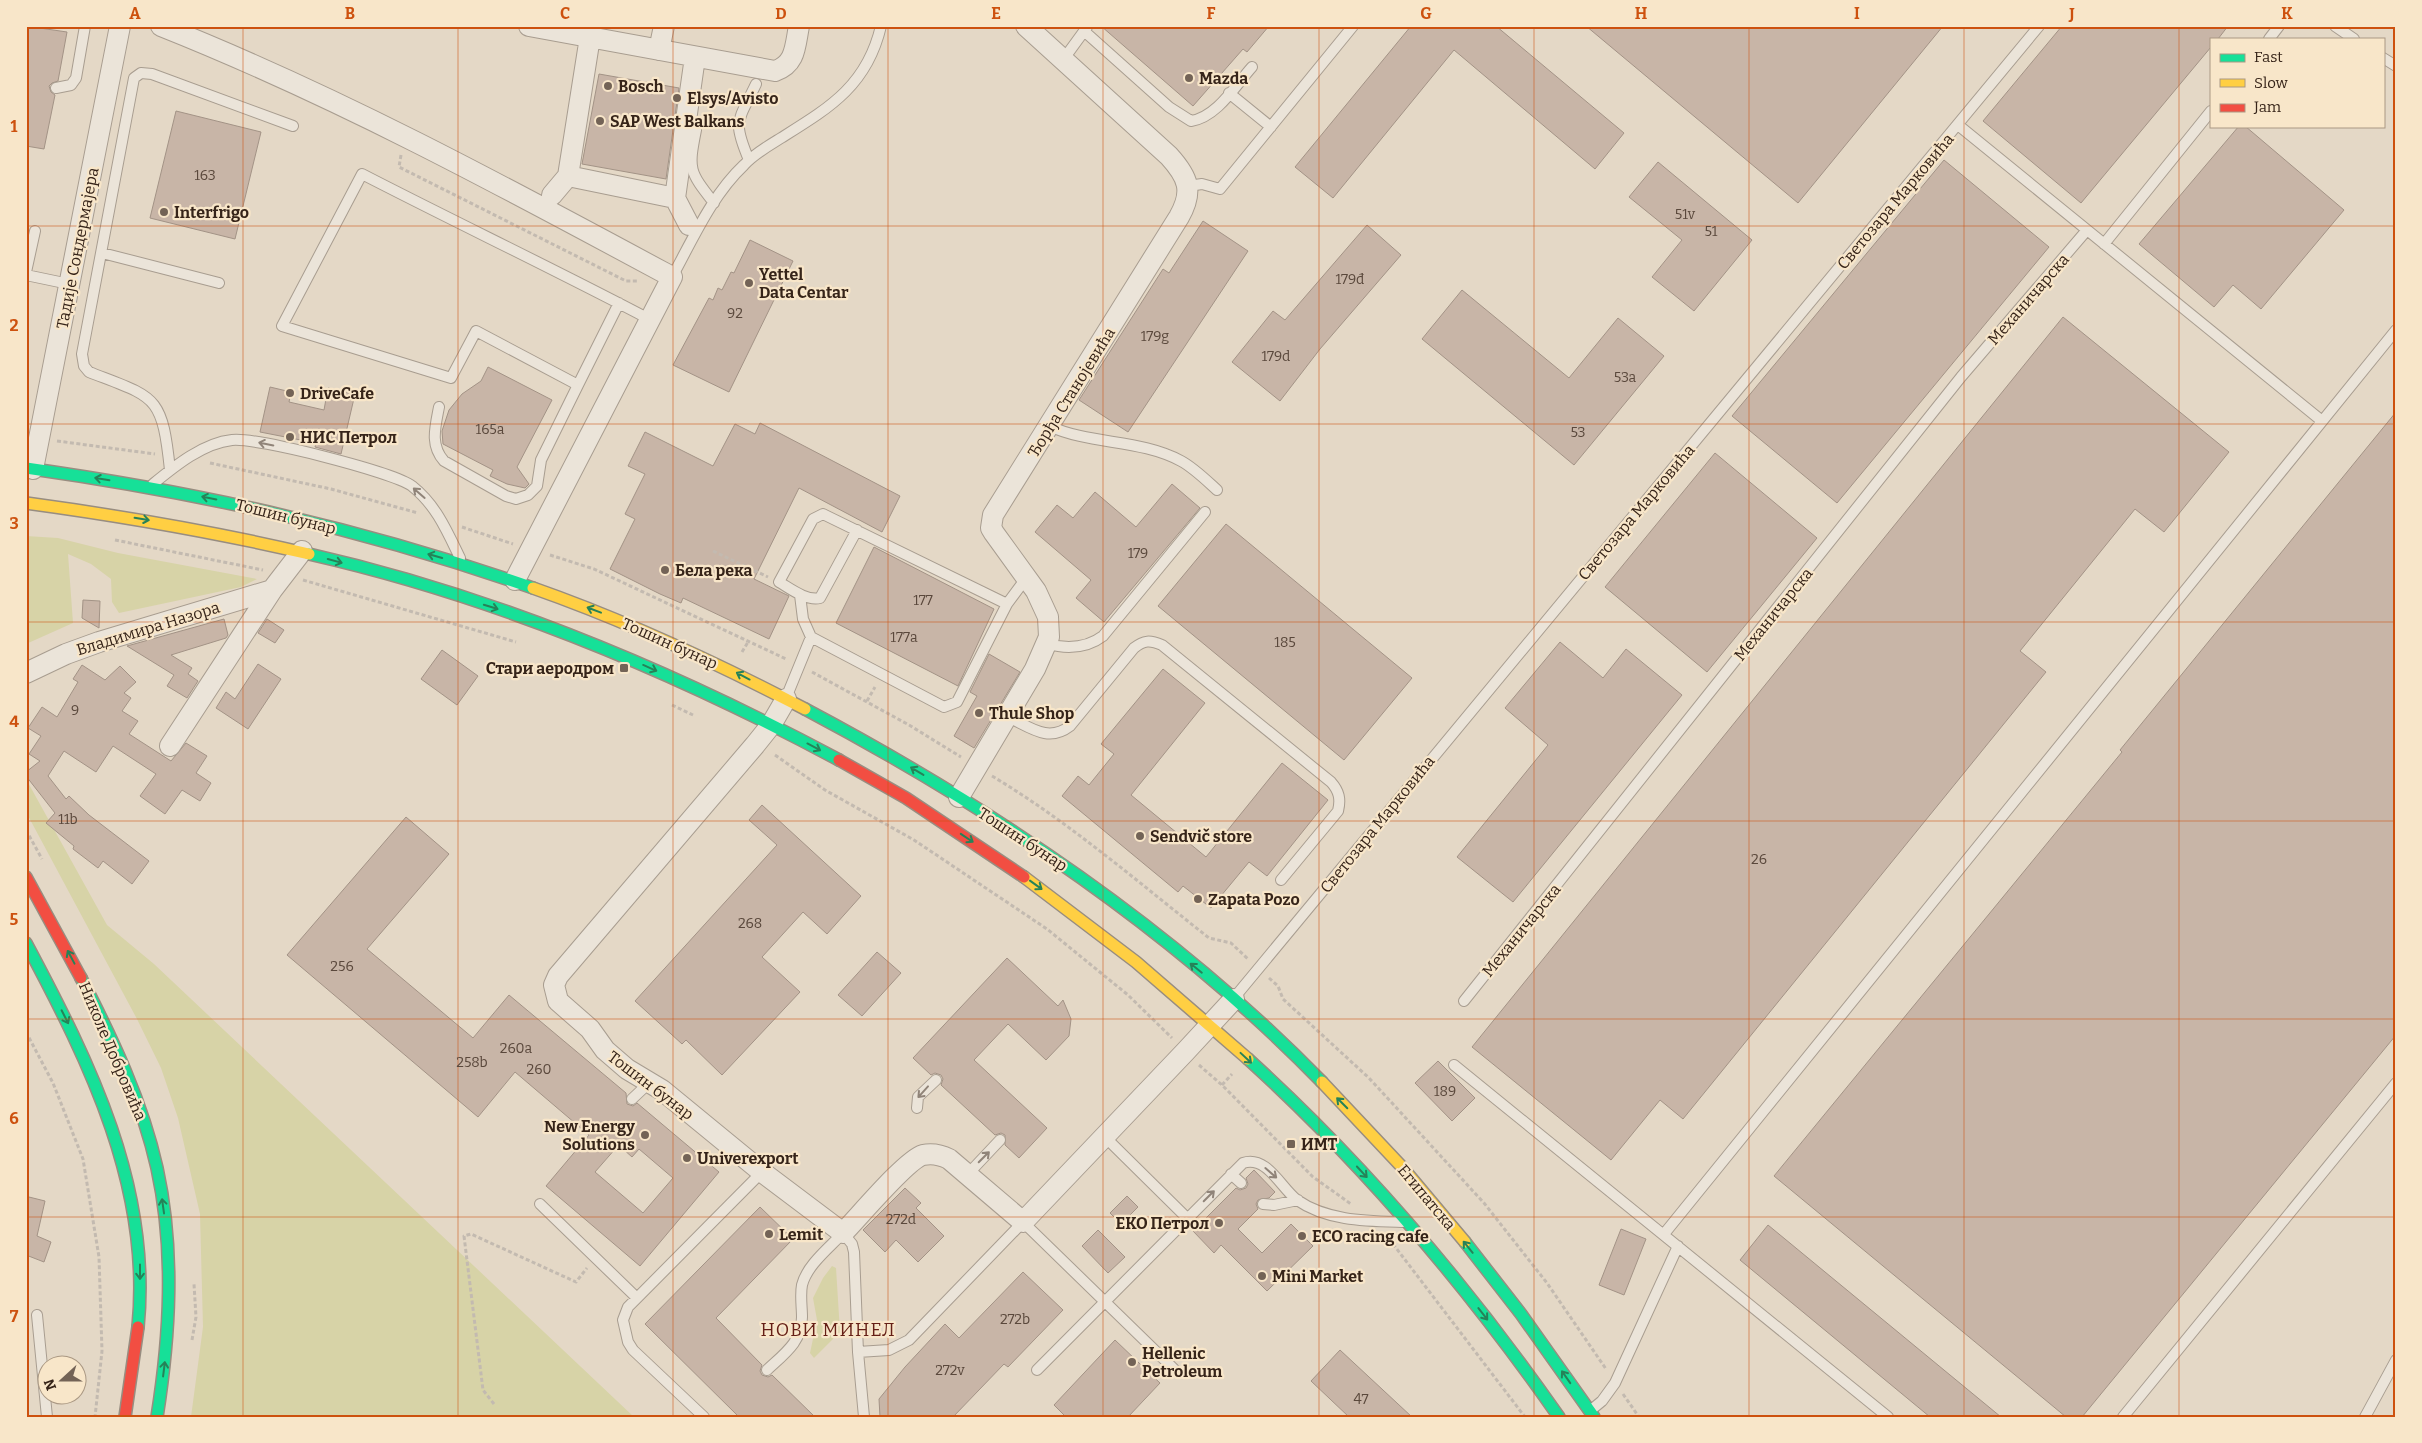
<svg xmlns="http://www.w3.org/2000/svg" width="2422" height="1443" viewBox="0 0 2422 1443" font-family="Bitter,serif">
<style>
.green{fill:#d7d3a7}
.building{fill:#c8b5a7;stroke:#a39386;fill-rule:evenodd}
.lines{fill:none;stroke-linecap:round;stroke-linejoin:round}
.lane-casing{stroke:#a89d90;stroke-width:12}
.street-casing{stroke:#a89d90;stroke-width:22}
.fast-casing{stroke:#988d80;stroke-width:14}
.slow-casing{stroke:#988d80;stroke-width:14}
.jam-casing{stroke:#988d80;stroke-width:14}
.path{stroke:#c3bab0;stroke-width:3;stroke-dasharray:4 2.5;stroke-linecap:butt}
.lane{stroke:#ebe4d9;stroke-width:10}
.street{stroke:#ebe4d9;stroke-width:20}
.fast{stroke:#16e098;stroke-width:11}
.slow{stroke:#ffcf43;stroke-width:11}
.jam{stroke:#f24e42;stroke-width:11}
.oneway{stroke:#908479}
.oneway2{stroke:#268258}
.grid{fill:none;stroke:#cd510e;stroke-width:1;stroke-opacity:0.55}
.poi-dot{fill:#736356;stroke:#f8e6c9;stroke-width:2}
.labels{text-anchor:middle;stroke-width:4.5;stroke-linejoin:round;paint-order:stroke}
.number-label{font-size:14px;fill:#5a483c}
.poi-label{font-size:16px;font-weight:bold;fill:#362419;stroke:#f8e6c9;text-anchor:start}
.street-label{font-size:16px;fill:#362419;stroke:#f8e6c9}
.neighbourhood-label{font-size:18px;letter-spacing:1px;fill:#651f16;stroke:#f8e6c9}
.neatline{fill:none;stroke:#cd510e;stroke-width:2}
.grid-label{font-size:16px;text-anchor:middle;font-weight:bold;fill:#cd510e}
</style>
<rect width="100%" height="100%" fill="#e4d8c6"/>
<path class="green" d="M26 536 58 538 118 553 257 579 241 587 119 613 112 602 111 579 91 564 68 554 73 623 26 644Z
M26 779 107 925 154 964 634 1417H191L203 1327 200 1214 178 1118 161 1068 137 1019 26 812Z
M832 1266 836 1268 840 1332 814 1358 810 1353 817 1320 813 1298 823 1278Z"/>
<path class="building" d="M26 26 67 32 58 81 52 83 49 86 51 92 55 95 44 149 26 146Z
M1101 26H1269L1247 52 1243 49 1193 106Z
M1411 26H1496L1624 133 1595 169 1454 50 1333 198 1295 167Z
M1586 26H1943L1798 203Z
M2062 26H2228L2218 39H2211V47L2081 203 1983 121Z
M599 74 679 88 666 179 582 164Z
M176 111 261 132 235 239 150 218Z
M2239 126H2245L2344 210 2261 309 2233 285 2214 307 2139 244Z
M1944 160 2049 247 1837 503 1732 416Z
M1658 162 1752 240 1694 311 1652 277 1682 240 1629 197Z
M1203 221 1248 251 1128 432 1079 400 1163 269 1169 273Z
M1367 225 1401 255 1320 349 1280 401 1232 362 1273 311 1285 320Z
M750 240 793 261 729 392 673 365 709 298 713 300 718 288 722 290 731 272 734 273Z
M1462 290 1569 378 1618 318 1664 356 1574 465 1422 339Z
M2063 317 2229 452 2164 532 2135 509 2020 651 2046 672 1683 1119 1660 1100 1611 1160 1472 1047Z
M488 367 552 400 517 467 529 484 525 488 507 484 490 476 493 470 443 444 442 431 449 410 462 394 481 381Z
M270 387 291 392 289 402 324 410 328 388 355 394 341 454 315 447 316 443 260 432Z
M2396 412V1035L2082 1417H2066L1774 1176 2122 752 2120 750Z
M760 423 900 496 882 532 799 488 754 579 789 596 769 639 683 598 681 603 660 594 610 569 635 519 625 514 645 474 628 466 645 432 713 466 735 424 755 434Z
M1715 453 1817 538 1707 672 1605 587Z
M1172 484 1200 508 1104 622 1076 598 1091 580 1035 532 1057 505 1073 518 1095 492 1136 527Z
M1226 524 1412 678 1344 760 1158 606Z
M874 547 994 609 958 686 836 623Z
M83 600 100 601 99 628 82 618Z
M224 619 228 635 226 638 171 655 192 668 188 674 198 681 187 698 167 686 174 675 127 646Z
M267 619 284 630 275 643 258 633Z
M1560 642 1603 678 1626 649 1682 695 1513 902 1457 857 1548 745 1505 708Z
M442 650 478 676 457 705 421 679Z
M989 654 1020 672 974 748 954 736 977 696 970 692Z
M258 664 281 679 248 729 216 708 226 692 235 699Z
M82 665 105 680 120 666 136 682 124 693 131 698 122 711 138 721 129 734 171 761 186 743 207 756 196 773 211 783 200 801 182 790 165 814 140 796 156 774 113 746 96 772 64 751 48 776 66 799 69 796 89 815 149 861 132 884 103 861 98 868 73 849 74 846 46 823 55 813 26 776V772L40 761 29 754 41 736 28 728 42 707 57 717 78 682 73 679Z
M1163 669 1205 703 1131 795 1206 857 1282 763 1328 800 1267 876 1249 862 1211 908 1183 886 1178 892 1062 796 1078 776 1089 785 1114 754 1101 744Z
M762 805 861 896 827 934 803 912 762 957 800 992 722 1075 686 1040 682 1044 635 1001 777 845 749 820Z
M406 817 449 854 367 949 473 1038 509 995 626 1093 627 1104 633 1106 637 1103 719 1172 640 1266 546 1186 589 1135 515 1072 478 1117 287 955ZM616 1148 620 1152 623 1149 632 1157 639 1149 673 1178 643 1213 595 1172Z
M877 952 901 973 862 1016 838 995Z
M1007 958 1058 1006 1063 1000 1071 1019 1069 1036 1046 1060 1008 1024 974 1060 1047 1128 1019 1158 1005 1145V1135L1001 1133 995 1135 941 1085 943 1079 941 1075 935 1073 931 1075 913 1058Z
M1438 1061 1475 1098 1452 1121 1415 1083Z
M1254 1170 1275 1192 1269 1198 1258 1200 1256 1204 1258 1209 1238 1229 1262 1253 1291 1224 1313 1246 1267 1291 1221 1245 1214 1253 1193 1231 1236 1188 1240 1190 1246 1188 1248 1184 1246 1178Z
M905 1188 921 1203 916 1208 944 1236 918 1262 896 1240 885 1252 863 1230Z
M1127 1196 1138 1207 1121 1224 1110 1213Z
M29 1197 45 1201 37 1236 51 1242 44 1262 26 1255V1207Z
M760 1207 793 1239 716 1318 762 1365 760 1371 762 1375 768 1377 772 1375 815 1417H739L645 1324Z
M1768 1225 2001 1417H1930L1740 1260Z
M1621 1229 1646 1239 1624 1295 1599 1285Z
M1098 1230 1125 1257 1108 1273 1082 1246Z
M1023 1272 1063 1310 1008 1367 1004 1364 953 1417H880L879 1399 905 1367 945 1324 959 1338Z
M1115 1340 1160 1383 1128 1417H1066L1054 1405Z
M1340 1350 1412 1417H1349L1311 1381Z"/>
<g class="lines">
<g class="lane-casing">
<path id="lane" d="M2335 26 2354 39
M1084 31 1169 107 1191 121C1217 117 1235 86 1252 67
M2269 39 2279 26
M2383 58 2396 66
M1063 60 1087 27
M56 88 71 85 76 78 85 26
M1229 93 1271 127
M1958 125 2322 421
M696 130C688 170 689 171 714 203
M749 160C732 120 738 122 756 84
M1188 186 1202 184 1220 189 1353 26
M2104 244 2211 111
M102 253 219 283
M26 272 35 231
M26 275 69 284
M672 277C693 239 712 195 744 165 754 154 768 146 781 138 829 108 867 86 881 26
M619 303 578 385 476 331 451 378 282 326 362 174C457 223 554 269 649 319
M439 407C435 428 430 445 444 461L506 496 516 499 528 495 537 486 541 460 578 385
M1049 426C1091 445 1140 439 1181 461 1194 468 1206 480 1217 490
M170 470C162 394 156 398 89 372L84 366 82 354 134 78 141 73 152 74 293 126
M153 484C175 466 203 443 232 440 256 437 393 472 412 486 436 505 447 531 460 558
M857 530 820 598C806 601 791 589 779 582L813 519 823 514 827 516 1007 604
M800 595 803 619 811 637 944 707 957 702 1007 604 1027 577
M1047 644C1067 649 1086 649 1103 636L1205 512
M786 698 811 637
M1008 717C1030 727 1048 743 1070 726L1134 648C1144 640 1150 640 1162 645L1331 782C1339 791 1341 799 1338 811L1281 880
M1234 998 2039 26
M1464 1001 1961 377 2087 230
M1454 1065 1888 1417
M632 1099 650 1082
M917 1108 918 1097 936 1080
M1105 1137 1187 1218
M968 1174 1000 1140
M1231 1174 1241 1183
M540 1204 637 1298
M1263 1204 1274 1205 1298 1200
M1664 1234 2396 330
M37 1315 47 1417
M858 1352 889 1350 909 1340 1023 1222 1175 1370
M767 1370C784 1354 802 1342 802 1317 802 1307 800 1295 802 1285 807 1265 829 1248 843 1233L852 1244 854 1252 858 1352 864 1417
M1037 1370 1243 1163C1267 1155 1281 1188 1297 1200 1327 1221 1367 1221 1402 1222
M1591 1410 1602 1401 1615 1383 1678 1246
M704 1417 633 1350 628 1342 623 1320 628 1307 637 1298 762 1172
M2123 1417 2396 1083
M2365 1417 2396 1360"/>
</g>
<g class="street-casing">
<path id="street" d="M161 26C337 96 505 187 672 277L515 580
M529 26 775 71C796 64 795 46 799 26
M590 37 568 176 675 198 695 57
M659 50 664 26
M552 195 568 176
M675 198 689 225
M33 469 120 26
M26 673 66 654 99 642 272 590
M786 699 771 725 755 745 558 976 554 985 558 1001 590 1029 605 1050 627 1069 662 1090 762 1172 843 1233C858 1218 906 1160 923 1155 932 1153 941 1155 949 1159L1023 1222 1185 1052 1234 999
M170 746 272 590 302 551
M959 797 1035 669 1049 637 1048 617 1036 591 994 533 991 528 993 515 1179 217C1194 191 1188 177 1169 156L1026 26"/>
</g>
<g class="fast-casing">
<path id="fast" d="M26 468C203 493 364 529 533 588
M309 554C494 596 673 671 839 760
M805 709C992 808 1174 930 1322 1082
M26 943C90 1063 152 1188 138 1327
M81 978C112 1038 142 1101 157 1168 175 1250 170 1335 157 1417
M1248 1059C1366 1166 1468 1287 1559 1417
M1465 1242 1521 1314 1594 1417"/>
</g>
<g class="slow-casing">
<path id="slow" d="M26 503C122 516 215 532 309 554
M533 588C627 621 717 663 805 709
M1024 877 1136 962 1248 1059
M1322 1082 1402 1167 1465 1242"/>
</g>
<g class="jam-casing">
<path id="jam" d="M839 760 906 798 1024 877
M26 877 81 978
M125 1417 138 1327"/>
</g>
<path class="path" d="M401 155 399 167 626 281H637
M57 441 155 454
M210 463 331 489 418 513
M462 527 513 544
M115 540 263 570
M713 551 768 577
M550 555 594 569 786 659
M303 580 516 642
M742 652 748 642
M812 672 909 725 961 757
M867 701 875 687
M672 705 693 715
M775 755 825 790 914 840 1047 929 1128 995 1172 1038
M992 776C1069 822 1138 882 1209 938L1231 943 1249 960
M26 830 42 859
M1269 978 1278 986 1283 999 1369 1078 1484 1203 1547 1283 1606 1369
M26 1032 53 1083 83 1159 99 1257 102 1351 95 1417
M1199 1065 1222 1085 1313 1177 1351 1204
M1222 1085 1232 1074
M1393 1244 1525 1417
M192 1340 196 1317 194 1284
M1623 1394 1639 1417
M494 1404 483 1390 464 1236 471 1234 576 1282 587 1268"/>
<use href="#lane" class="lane"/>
<use href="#street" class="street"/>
<use href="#fast" class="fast"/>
<use href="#slow" class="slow"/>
<use href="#jam" class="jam"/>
</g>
<defs><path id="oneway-shaft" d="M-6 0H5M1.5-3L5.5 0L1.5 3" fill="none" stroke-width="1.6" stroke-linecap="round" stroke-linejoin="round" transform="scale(1.25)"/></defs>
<g class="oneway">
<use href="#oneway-shaft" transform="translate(266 444) rotate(-169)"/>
<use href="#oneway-shaft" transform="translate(419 493) rotate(-139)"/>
<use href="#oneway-shaft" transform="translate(923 1092) rotate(132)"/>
<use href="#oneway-shaft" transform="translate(984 1157) rotate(-45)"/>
<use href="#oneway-shaft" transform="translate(1271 1173) rotate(41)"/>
<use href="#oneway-shaft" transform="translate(1209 1196) rotate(-45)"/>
</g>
<g class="oneway2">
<use href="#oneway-shaft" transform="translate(102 479) rotate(-171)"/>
<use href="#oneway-shaft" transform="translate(209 498) rotate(-169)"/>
<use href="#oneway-shaft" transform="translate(142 519) rotate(9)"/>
<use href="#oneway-shaft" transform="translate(435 556) rotate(-164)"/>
<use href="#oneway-shaft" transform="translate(335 561) rotate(15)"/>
<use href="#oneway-shaft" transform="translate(491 607) rotate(17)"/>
<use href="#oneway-shaft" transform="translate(594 610) rotate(-159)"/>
<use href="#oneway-shaft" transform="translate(650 668) rotate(24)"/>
<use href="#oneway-shaft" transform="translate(743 676) rotate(-152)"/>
<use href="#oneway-shaft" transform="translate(814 747) rotate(28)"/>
<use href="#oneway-shaft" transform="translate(917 771) rotate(-149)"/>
<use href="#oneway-shaft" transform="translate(967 838) rotate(34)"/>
<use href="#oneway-shaft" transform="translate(1036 885) rotate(36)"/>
<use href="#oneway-shaft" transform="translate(71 957) rotate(-118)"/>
<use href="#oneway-shaft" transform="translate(1196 968) rotate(-141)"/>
<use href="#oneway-shaft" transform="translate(65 1017) rotate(63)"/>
<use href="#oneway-shaft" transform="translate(1246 1058) rotate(43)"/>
<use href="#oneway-shaft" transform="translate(1342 1103) rotate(-135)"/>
<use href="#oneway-shaft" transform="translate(1362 1172) rotate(47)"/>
<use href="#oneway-shaft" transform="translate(163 1206) rotate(-98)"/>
<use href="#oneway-shaft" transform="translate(1468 1247) rotate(-129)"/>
<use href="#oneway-shaft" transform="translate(140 1272) rotate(90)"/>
<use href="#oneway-shaft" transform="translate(1483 1314) rotate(52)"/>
<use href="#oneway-shaft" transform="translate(164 1369) rotate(-83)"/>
<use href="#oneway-shaft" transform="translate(1566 1377) rotate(-125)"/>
</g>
<path class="grid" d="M243 26V1417M458 26V1417M673 26V1417M888 26V1417M1103 26V1417M1319 26V1417M1534 26V1417M1749 26V1417M1964 26V1417M2179 26V1417M26 226H2396M26 424H2396M26 622H2396M26 821H2396M26 1019H2396M26 1217H2396"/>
<g class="poi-dot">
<circle cx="1189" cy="78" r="5"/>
<circle cx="608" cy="86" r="5"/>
<circle cx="677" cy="98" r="5"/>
<circle cx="600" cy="121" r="5"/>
<circle cx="164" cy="212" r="5"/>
<circle cx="749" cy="283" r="5"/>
<circle cx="290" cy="393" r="5"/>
<circle cx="290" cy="437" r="5"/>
<circle cx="665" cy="570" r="5"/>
<rect x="619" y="663" width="10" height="10" rx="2.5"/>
<circle cx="979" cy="713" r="5"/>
<circle cx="1140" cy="836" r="5"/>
<circle cx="1198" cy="899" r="5"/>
<circle cx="645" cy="1135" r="5"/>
<rect x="1286" y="1139" width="10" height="10" rx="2.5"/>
<circle cx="687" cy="1158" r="5"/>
<circle cx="1219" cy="1223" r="5"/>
<circle cx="769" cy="1234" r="5"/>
<circle cx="1302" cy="1236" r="5"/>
<circle cx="1262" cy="1276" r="5"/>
<circle cx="1132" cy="1362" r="5"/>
</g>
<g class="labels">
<g class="number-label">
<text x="205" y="180">163</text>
<text x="1685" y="219">51v</text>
<text x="1711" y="236">51</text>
<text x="1350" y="284">179đ</text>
<text x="735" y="318">92</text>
<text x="1155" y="341">179g</text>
<text x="1276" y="361">179d</text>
<text x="1625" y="382">53a</text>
<text x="490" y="434">165a</text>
<text x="1578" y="437">53</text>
<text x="1138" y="558">179</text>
<text x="923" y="605">177</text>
<text x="904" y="642">177a</text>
<text x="1285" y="647">185</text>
<text x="75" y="715">9</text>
<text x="68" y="824">11b</text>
<text x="1759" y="864">26</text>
<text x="750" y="928">268</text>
<text x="342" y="971">256</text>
<text x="516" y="1053">260a</text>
<text x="472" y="1067">258b</text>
<text x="539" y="1074">260</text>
<text x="1445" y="1096">189</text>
<text x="901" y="1224">272d</text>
<text x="1015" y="1324">272b</text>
<text x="950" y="1375">272v</text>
<text x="1361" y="1404">47</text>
</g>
<g class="poi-label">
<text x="1199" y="84">Mazda</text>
<text x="618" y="92">Bosch</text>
<text x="687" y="104">Elsys/Avisto</text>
<text x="610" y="127">SAP West Balkans</text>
<text x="174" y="218">Interfrigo</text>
<text x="759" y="280">Yettel<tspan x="759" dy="18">Data Centar</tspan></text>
<text x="300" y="399">DriveCafe</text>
<text x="300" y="443">НИС Петрол</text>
<text x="675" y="576">Бела река</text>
<text x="614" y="674" text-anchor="end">Стари аеродром</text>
<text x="989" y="719">Thule Shop</text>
<text x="1150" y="842">Sendvič store</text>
<text x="1208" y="905">Zapata Pozo</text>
<text x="635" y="1132" text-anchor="end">New Energy<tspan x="635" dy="18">Solutions</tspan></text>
<text x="1301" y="1150">ИМТ</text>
<text x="697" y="1164">Univerexport</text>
<text x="1209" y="1229" text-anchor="end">ЕКО Петрол</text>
<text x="779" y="1240">Lemit</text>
<text x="1312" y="1242">ECO racing cafe</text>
<text x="1272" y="1282">Mini Market</text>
<text x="1142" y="1359">Hellenic<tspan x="1142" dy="18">Petroleum</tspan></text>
</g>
<g class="street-label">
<text transform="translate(1895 201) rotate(-50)" y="6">Светозара Марковића</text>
<text transform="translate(77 248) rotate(-79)" y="6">Тадије Сондермајера</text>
<text transform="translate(2028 299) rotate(-49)" y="6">Механичарска</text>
<text transform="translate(1071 392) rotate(-58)" y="6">Ђорђа Станојевића</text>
<text transform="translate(1636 512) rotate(-50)" y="6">Светозара Марковића</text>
<text transform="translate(286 516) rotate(14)" y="6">Тошин бунар</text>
<text transform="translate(1773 614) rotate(-51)" y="6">Механичарска</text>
<text transform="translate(148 628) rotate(-17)" y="6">Владимира Назора</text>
<text transform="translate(670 643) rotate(24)" y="6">Тошин бунар</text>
<text transform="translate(1377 824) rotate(-51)" y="6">Светозара Марковића</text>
<text transform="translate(1023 839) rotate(33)" y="6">Тошин бунар</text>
<text transform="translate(1521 930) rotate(-51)" y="6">Механичарска</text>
<text transform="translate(113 1051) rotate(67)" y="6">Николе Добровића</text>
<text transform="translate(651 1085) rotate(37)" y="6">Тошин бунар</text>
<text transform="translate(1427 1197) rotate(50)" y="6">Египатска</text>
</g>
<g class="neighbourhood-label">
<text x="828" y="1336">НОВИ МИНЕЛ</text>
</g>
</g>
<rect width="2422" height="1443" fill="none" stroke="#f8e6c9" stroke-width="55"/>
<rect x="2210" y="38" width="175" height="90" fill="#f8e6c9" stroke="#aa9883"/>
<rect x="2220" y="54" width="25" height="8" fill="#16e098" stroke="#aa9883"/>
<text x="2254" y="62" font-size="15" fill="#362419">Fast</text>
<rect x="2220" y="79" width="25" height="8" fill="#ffcf43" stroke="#aa9883"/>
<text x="2254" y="88" font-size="15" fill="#362419">Slow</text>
<rect x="2220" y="104" width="25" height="8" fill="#f24e42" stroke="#aa9883"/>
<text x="2254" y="112" font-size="15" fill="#362419">Jam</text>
<g transform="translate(62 1380) rotate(249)"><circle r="24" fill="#f8e6c9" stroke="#aa9883"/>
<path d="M0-4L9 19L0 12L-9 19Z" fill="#736356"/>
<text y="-8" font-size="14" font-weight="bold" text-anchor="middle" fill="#362419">N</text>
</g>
<rect x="28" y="28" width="2366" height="1388" class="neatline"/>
<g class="grid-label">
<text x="135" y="19">A</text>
<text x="350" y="19">B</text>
<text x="565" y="19">C</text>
<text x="781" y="19">D</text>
<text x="996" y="19">E</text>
<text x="1211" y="19">F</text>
<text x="1426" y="19">G</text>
<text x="1641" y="19">H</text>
<text x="1857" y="19">I</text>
<text x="2072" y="19">J</text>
<text x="2287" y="19">K</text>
<text x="14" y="132">1</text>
<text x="14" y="331">2</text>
<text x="14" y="529">3</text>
<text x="14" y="727">4</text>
<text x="14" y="925">5</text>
<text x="14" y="1124">6</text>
<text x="14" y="1322">7</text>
</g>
</svg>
